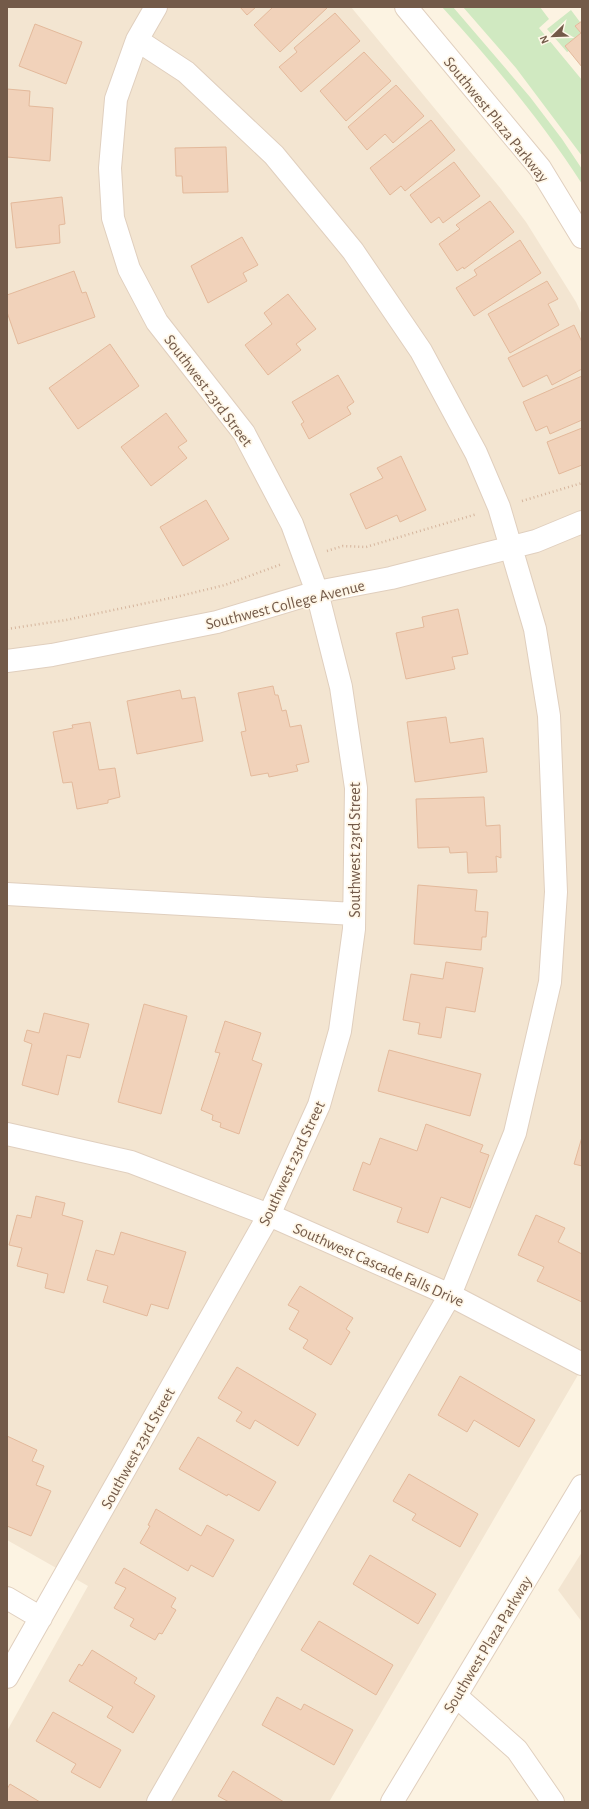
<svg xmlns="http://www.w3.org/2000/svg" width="589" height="1809" viewBox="0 0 589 1809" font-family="'Alegreya Sans',sans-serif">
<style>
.residential{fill:#f3e5d1}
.green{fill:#d0e9c1}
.building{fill:#f1d2ba;stroke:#e3b99b}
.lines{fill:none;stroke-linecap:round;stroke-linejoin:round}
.minor-casing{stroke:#e0cfbe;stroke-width:24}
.path{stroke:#d5b59d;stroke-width:2.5;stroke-dasharray:1 3;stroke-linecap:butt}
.minor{stroke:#fff;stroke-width:22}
.labels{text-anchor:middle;stroke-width:3.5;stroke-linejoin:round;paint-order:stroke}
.street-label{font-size:16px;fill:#735a49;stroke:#fff7e8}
</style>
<rect width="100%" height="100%" fill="#fcf3e2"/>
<path class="residential" d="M7 7H351L501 189 526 222 576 302 582 315V1368L329 1802H7V1731L88 1586 7 1540Z
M582 1552V1622L558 1590Z"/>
<path class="green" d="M442 7H453L530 97 562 139 582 169V184C541 120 493 63 442 7Z
M463 7H540L549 19 539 28 582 80V156L516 68Z
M571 10 580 22 575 26 581 33 565 46 569 51 567 52 547 29Z"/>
<path class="building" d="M240 7H256L247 15Z
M273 7H326L327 8 280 52 254 25Z
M335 13 360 41 301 92 279 67 297 52 294 48Z
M582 21V67L565 46 581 33 575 26Z
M35 24 82 42 66 84 19 66Z
M364 52 391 81 346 121 320 91Z
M396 85 424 116 393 143 385 134 367 150 348 127Z
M7 89 30 91 29 106 53 108 50 161 7 157Z
M431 120 455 150 405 191 401 186 390 195 370 168Z
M226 147 228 192 183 193 182 176H176L175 148Z
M454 162 480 196 443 223 439 217 431 223 410 195Z
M62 197 65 224 59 225 60 243 16 248 11 203Z
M490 201 514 232 464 269 463 267 457 271 439 244 460 229 456 225Z
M242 237 258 265 243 273 247 281 208 303 191 266Z
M520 240 541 273 474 316 456 288 477 275 474 270Z
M74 271 82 293 86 292 95 317 18 344 7 312V295Z
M547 281 558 299 548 304 559 325 510 353 488 314Z
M288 294 316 329 296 344 301 350 268 375 245 345 272 324 264 313Z
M574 325 582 342V369L552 385 547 375 523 387 508 358Z
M110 344 139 386 78 429 49 388Z
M338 375 354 402 347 407 351 414 309 439 301 424 304 422 292 402Z
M582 376V420L550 434 547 426 536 431 523 402Z
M166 413 187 441 178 447 187 458 151 486 121 447Z
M582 428V465L559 474 547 442Z
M401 456 426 510 400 522 397 515 366 529 350 494 383 478 377 468Z
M206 500 229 539 183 566 160 527Z
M458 609 468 654 452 657 455 669 406 679 396 633 424 627 422 617Z
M273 686 275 695H278L282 711 286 710 290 727 301 725 309 762 296 765 298 771 269 777 268 773 251 776 241 732 246 731 238 693Z
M180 690 182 699 195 697 203 741 137 754 127 701Z
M446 717 450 743 483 738 487 772 415 782 407 722Z
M90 722 99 770 115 768 120 797 108 800V803L77 809 72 782 63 783 53 732 73 728 72 725Z
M484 797 486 826 500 825 501 858 496 856 497 872 468 873 467 852 450 853 449 847 418 848 416 799Z
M418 885 477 890 475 911 488 912 486 937H482L481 950 414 944Z
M446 962 483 968 475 1012 446 1007 441 1038 418 1034 420 1023 403 1020 411 974 443 979Z
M144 1004 187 1016 161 1114 118 1102Z
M44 1013 89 1024 80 1058 67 1055 58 1095 22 1085 32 1044 24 1041 27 1030 39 1033Z
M225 1021 261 1033 252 1060 262 1064 239 1134 220 1127 221 1123 212 1120 213 1115 201 1110 220 1053 215 1052Z
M389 1050 481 1074 470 1116 378 1091Z
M426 1124 483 1145 480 1152 489 1155 470 1208 441 1197 428 1233 397 1222 402 1208 353 1190 363 1162 370 1165 380 1138 417 1151Z
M582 1137V1166L574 1164Z
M36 1196 65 1203 62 1215 83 1221 64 1293 45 1288 48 1274 17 1266 22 1248 9 1245 17 1215 31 1218Z
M536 1215 565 1228 558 1242 582 1254V1302L537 1281 544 1267 518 1255Z
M121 1232 186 1252 168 1309 151 1304 147 1316 103 1302 108 1286 87 1280 96 1250 114 1255Z
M300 1286 353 1318 346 1329 350 1332 331 1365 303 1348 308 1340 289 1329 299 1311 288 1305Z
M237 1367 316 1414 298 1446 255 1420 250 1429 236 1421 242 1412 218 1398Z
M460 1376 535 1420 519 1447 474 1420 467 1432 438 1415Z
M7 1436 37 1450 32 1461 44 1466 36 1485 51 1491 31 1536 7 1526Z
M198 1437 276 1482 259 1511 228 1494 227 1496 179 1469Z
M409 1474 478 1514 460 1547 412 1520 416 1514 393 1501Z
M156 1509 201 1536 207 1525 234 1540 213 1577 191 1565 188 1571 140 1543 150 1526 148 1525Z
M370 1555 436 1594 418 1624 353 1584Z
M124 1568 176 1598 171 1607 176 1610 162 1634 159 1633 155 1640 130 1626 134 1619 114 1608 126 1588 115 1583Z
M319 1621 393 1665 376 1695 301 1650Z
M92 1650 137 1678 134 1683 155 1696 133 1733 107 1717 113 1707 69 1681 79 1664 82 1666Z
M277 1697 301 1710 304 1704 353 1730 334 1765 262 1725Z
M53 1712 121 1750 100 1788 71 1772 76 1764 36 1741Z
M233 1771 284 1802H229L218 1796Z
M10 1784 40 1802H7V1789Z"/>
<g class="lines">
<g class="minor-casing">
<path id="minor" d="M406 7 540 168 582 237
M137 40 186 72 274 155 353 251 421 351 476 453 499 507 535 629 549 716 556 892 550 982 515 1133 450 1295 158 1802
M7 661 52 655 217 622 317 592 391 578 536 541 582 522
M7 894 354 914
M7 1134 131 1162 269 1215 450 1295 582 1364
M7 1598 41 1618
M7 1677 269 1215 319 1105 340 1031 354 929 356 788 341 687 317 592 292 524 244 433 157 322 129 269 113 218 110 168 116 99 137 40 156 7
M456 1696 517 1750 553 1802
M392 1802 582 1486"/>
</g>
<path class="path" d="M522 501 582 483
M327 551 343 546 366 547 477 514
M7 629 66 620 180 596 225 585 282 564"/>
<use href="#minor" class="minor"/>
</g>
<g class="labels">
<g class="street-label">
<text transform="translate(497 119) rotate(51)" y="6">Southwest Plaza Parkway</text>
<text transform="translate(209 390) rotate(53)" y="6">Southwest 23rd Street</text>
<text transform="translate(285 604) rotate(-14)" y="6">Southwest College Avenue</text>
<text transform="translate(354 850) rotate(-90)" y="6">Southwest 23rd Street</text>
<text transform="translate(291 1163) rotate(-65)" y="6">Southwest 23rd Street</text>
<text transform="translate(379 1264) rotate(24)" y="6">Southwest Cascade Falls Drive</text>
<text transform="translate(137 1448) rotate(-61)" y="6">Southwest 23rd Street</text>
<text transform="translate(487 1644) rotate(-59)" y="6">Southwest Plaza Parkway</text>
</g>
</g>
<rect width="589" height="1809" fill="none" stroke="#735a49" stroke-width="16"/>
<g transform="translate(553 36) rotate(247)" stroke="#fff7e8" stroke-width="3" paint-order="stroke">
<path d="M0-3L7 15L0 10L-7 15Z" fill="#735a49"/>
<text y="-6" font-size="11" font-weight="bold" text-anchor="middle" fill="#735a49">N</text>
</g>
</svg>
